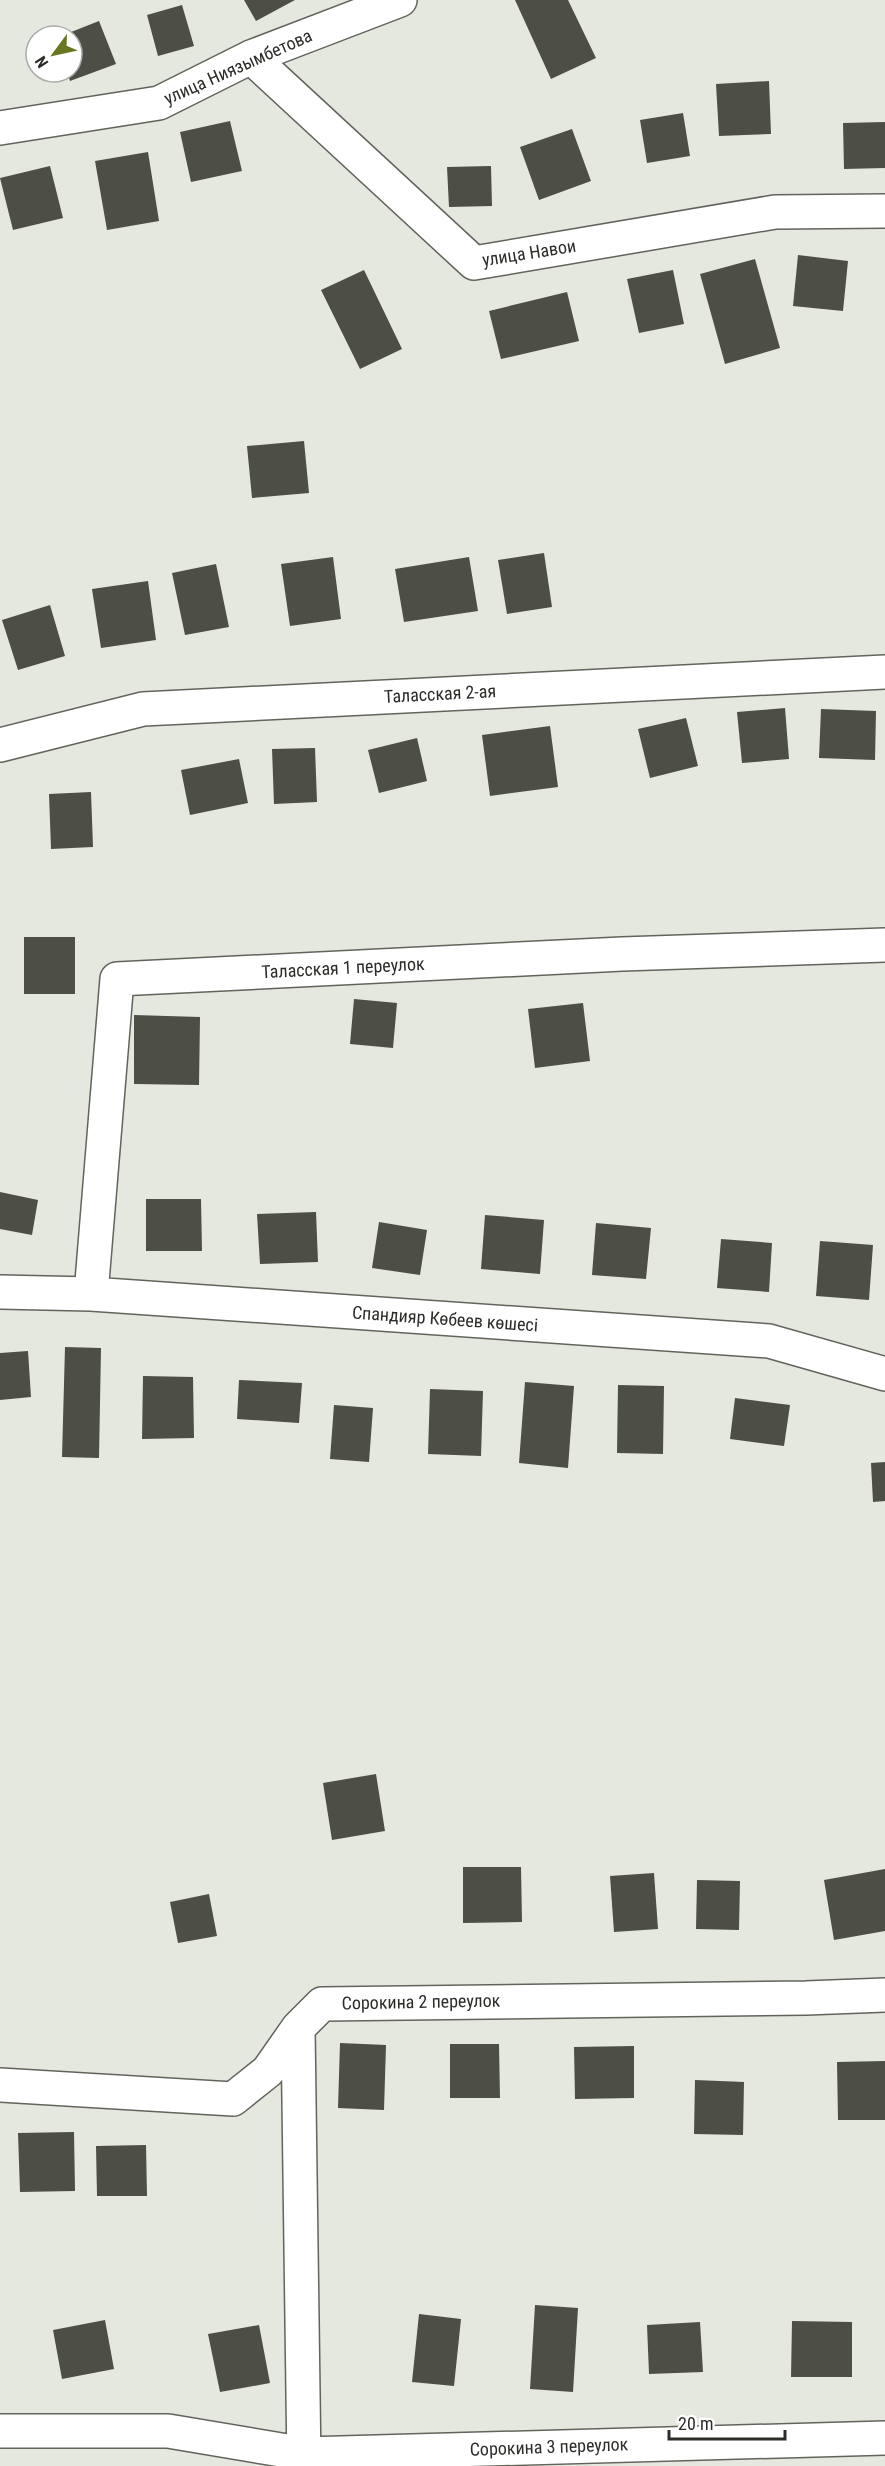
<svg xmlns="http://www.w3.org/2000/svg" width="885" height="2466" viewBox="0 0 885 2466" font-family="'Roboto Condensed',sans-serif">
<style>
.building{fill:#4d4e46}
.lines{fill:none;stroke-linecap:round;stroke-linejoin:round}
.minor-casing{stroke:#62645c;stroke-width:36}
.minor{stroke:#fff;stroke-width:33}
.labels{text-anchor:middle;stroke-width:6;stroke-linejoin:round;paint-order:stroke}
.street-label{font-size:18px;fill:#2c2d29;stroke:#fff}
</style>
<rect width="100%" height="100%" fill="#e5e8de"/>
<path class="building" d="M244 0H295L256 21Z
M515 0H568L596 58 551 79Z
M182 5 194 46 158 56 147 15Z
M99 21 116 64 70 81 67 72H72V36H61Z
M769 81 771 134 719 136 716 84Z
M683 113 690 156 647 163 640 120Z
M230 121 242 171 191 182 180 132Z
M885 122V168L844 169 843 123Z
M572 129 591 181 539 200 520 147Z
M148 152 159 221 107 230 95 161Z
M50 166 63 218 13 230 0 178Z
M491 166 492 206 449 207 447 167Z
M798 255 848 261 843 311 793 306Z
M755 259 780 348 725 364 700 274Z
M364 270 402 349 360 369 321 290Z
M673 270 684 324 639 333 627 279Z
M567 292 579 341 501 359 489 311Z
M304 441 309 493 252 498 247 446Z
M544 553 552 607 507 614 498 560Z
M333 557 341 619 290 626 281 564Z
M469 557 478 611 404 622 395 569Z
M216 564 229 627 185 635 172 573Z
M148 581 156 640 101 648 92 589Z
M50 605 65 656 18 670 2 620Z
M785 708 789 759 742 763 737 712Z
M821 709 876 711 875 760 819 758Z
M686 718 698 766 650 778 638 729Z
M550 726 558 787 490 796 482 735Z
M417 738 427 781 379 793 368 750Z
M315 748 317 802 274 804 272 749Z
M239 759 248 803 190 815 181 770Z
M91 792 93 847 51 849 49 794Z
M24 937H75V994H24Z
M354 999 397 1003 393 1048 350 1044Z
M583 1003 590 1061 535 1068 528 1009Z
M134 1015 200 1017 199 1085 134 1084Z
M0 1192 38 1200 32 1235 0 1229Z
M146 1199H201L202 1251H146Z
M316 1212 318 1262 260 1264 257 1214Z
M485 1215 544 1220 540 1274 481 1269Z
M379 1222 427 1230 420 1275 372 1268Z
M596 1223 651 1228 646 1279 592 1275Z
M721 1239 772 1243 769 1292 717 1288Z
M820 1241 873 1245 869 1300 816 1296Z
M65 1347 101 1348 99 1458 62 1457Z
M28 1351 31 1397 0 1400V1353Z
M143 1376 193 1377 194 1438 142 1439Z
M239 1380 302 1383 299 1423 237 1419Z
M525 1382 574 1386 568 1468 519 1463Z
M618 1385 664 1386 663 1454 617 1453Z
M430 1389 483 1391 481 1456 428 1454Z
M735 1398 790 1405 784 1446 730 1439Z
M334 1405 373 1408 369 1462 330 1459Z
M885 1462V1501L873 1502 871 1463Z
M376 1774 385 1831 332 1840 323 1783Z
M463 1867H521L522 1922 463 1923Z
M885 1869V1931L834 1940 824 1880Z
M654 1873 658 1929 614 1932 610 1876Z
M697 1880 740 1881 739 1930 696 1929Z
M209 1894 217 1936 178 1943 170 1902Z
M340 2043 386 2045 384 2110 338 2108Z
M450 2044H499L500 2098H450Z
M634 2046V2098L575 2099 574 2047Z
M885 2061V2120H838L837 2062Z
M695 2080 744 2082 743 2135 694 2134Z
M74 2132 75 2191 20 2192 18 2133Z
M146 2145 147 2196H97L96 2146Z
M535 2305 578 2308 573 2392 530 2389Z
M419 2314 461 2319 454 2386 412 2382Z
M105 2320 114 2369 62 2379 53 2330Z
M792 2321 852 2322V2377H791Z
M700 2322 703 2372 649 2374 647 2325Z
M259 2325 270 2383 220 2392 208 2334Z"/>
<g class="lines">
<g class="minor-casing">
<path id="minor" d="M251 57 474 263 775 212 885 211
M0 128 159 103 251 57 400 0
M0 745 143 709 885 672
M0 1292 91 1294 769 1341 885 1374
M91 1294 117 979 622 954 885 945
M298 2028 304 2466
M0 2085 233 2099 268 2071 298 2028 322 2004 806 1998 885 1995
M0 2431H168L305 2454 885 2438"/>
</g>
<use href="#minor" class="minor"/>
</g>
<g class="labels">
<g class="street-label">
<text transform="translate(238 67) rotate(-24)" y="6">улица Ниязымбетова</text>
<text transform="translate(529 253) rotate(-9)" y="6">улица Навои</text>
<text transform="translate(440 694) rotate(-3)" y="6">Таласская 2-ая</text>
<text transform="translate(343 968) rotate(-3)" y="6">Таласская 1 переулок</text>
<text transform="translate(445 1319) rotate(4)" y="6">Спандияр Көбеев көшесі</text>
<text transform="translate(421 2002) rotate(-1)" y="6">Сорокина 2 переулок</text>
<text transform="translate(549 2447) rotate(-2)" y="6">Сорокина 3 переулок</text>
</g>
</g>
<g transform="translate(54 54) rotate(237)"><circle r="28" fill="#ffffff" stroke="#ababa9" stroke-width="1.5"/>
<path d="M0-4.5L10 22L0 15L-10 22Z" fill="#6b7622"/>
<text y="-9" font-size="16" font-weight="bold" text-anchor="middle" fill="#2c2d29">N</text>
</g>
<path d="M669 2430v9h116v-9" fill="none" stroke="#2c2d29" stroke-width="3"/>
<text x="678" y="2430" font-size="18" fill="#2c2d29" stroke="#ffffff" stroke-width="4.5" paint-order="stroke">20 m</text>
</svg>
